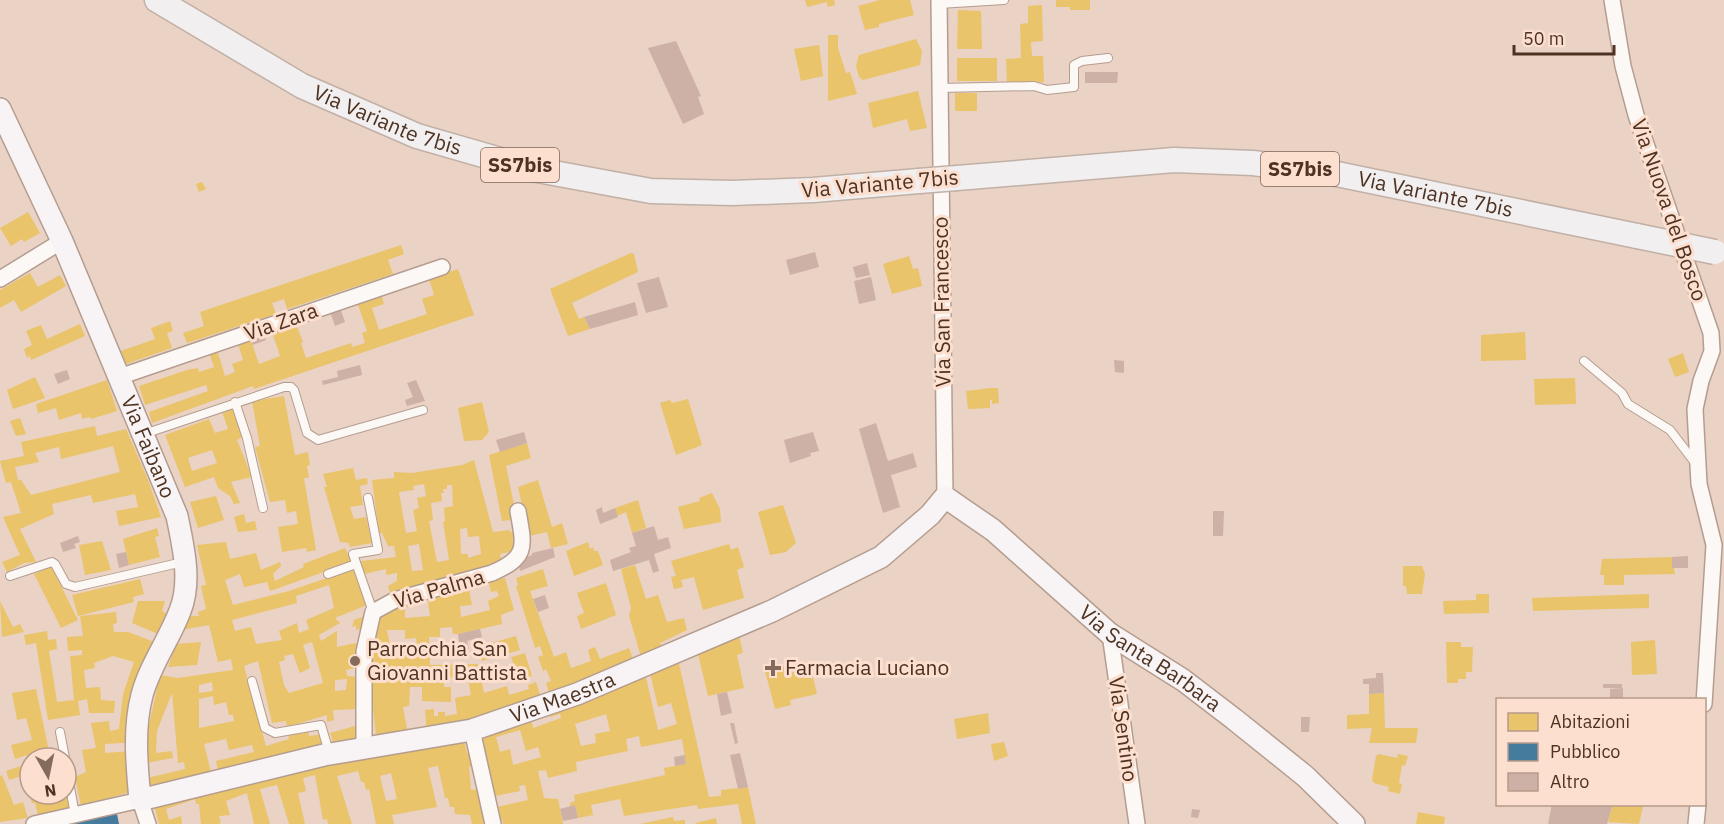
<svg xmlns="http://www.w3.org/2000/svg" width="1724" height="824" viewBox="0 0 1724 824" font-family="'IBM Plex Sans',sans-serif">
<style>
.homes{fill:#e9c46a;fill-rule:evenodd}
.public{fill:#457b9d}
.building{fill:#cdb0a6}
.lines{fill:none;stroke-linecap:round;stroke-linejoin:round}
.lane-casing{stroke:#b49d8f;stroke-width:10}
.street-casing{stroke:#b49d8f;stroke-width:18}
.secondary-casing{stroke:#b49d8f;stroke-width:24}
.primary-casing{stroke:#c1b0a6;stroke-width:27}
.lane{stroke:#fcf8f6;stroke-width:8}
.street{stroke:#fcf8f6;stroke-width:15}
.secondary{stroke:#f8f3f4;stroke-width:21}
.primary{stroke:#f2eff0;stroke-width:24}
.primary-bridge-casing{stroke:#c1b0a6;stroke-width:27;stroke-linecap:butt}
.primary-bridge{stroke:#f2eff0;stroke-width:24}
.poi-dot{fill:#856b5b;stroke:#fcdfce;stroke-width:2}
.labels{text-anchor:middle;stroke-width:6;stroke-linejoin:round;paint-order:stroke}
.shield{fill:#fcdfce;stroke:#836756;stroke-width:1.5}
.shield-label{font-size:20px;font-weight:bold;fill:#4f3322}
.street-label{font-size:21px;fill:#4f3322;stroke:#fcdfce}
.poi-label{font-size:21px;fill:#4f3322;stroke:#fcdfce;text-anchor:start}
</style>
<rect width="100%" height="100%" fill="#ead2c4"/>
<path class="homes" d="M805 0H834L835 5 828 7 827 2 807 7Z
M880 0H910L914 15 879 24V27L865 30 858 6Z
M1056 0H1090V10H1070V7H1056Z
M1042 5 1043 41 1031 42 1032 56H1043L1044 82H1007L1006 59 1021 58 1020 24 1028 23V6Z
M958 10 981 11 982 49H957Z
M828 35H838V48L846 73 850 72 857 94 828 101Z
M916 39 922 51 920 65 863 80 859 77 856 66 859 55Z
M819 45 823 76 801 81 794 49Z
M957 58H997V81H957Z
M918 91 927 128 910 131 907 119 873 128 868 103Z
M955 93H977V111H955Z
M202 182 206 189 199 192 196 184Z
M28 212 40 233 24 242 22 239 11 246 0 228Z
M401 245 404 254 388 260 393 274 287 309 284 299 272 303 276 314 187 343 183 333 204 326 200 312Z
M631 253 634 254 638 272 572 303 579 319 584 317 590 329 568 336 550 289Z
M909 256 913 269 918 268 922 286 892 294 883 264Z
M458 269 474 315 254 389 253 386 152 423 149 412 208 391 206 385 145 405 139 386 187 370 198 368 199 372 214 367 209 353 217 350 225 376 235 372 232 364 243 360 238 344 251 340 259 364 280 356 272 332 296 324 303 342 301 343 306 358 351 343 352 347 365 343 362 333 367 331 357 302 381 294 384 304 372 308 379 330 427 314 422 299 434 295 429 279Z
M30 273 38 287 60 275 66 286 21 312 14 300 0 308V290Z
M170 321 173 331 167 333 172 348 126 364 121 351 155 339 151 328Z
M80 324 85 336 31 360 30 356 27 358 24 349 32 345 26 331 41 325 47 339Z
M1525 332 1526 360 1481 361V335Z
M1683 353 1689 372 1675 377 1668 359Z
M35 377 45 398 13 409 7 390Z
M1575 378 1576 404 1535 405 1534 379Z
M107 380 117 411 91 419 90 417 82 419 81 413 59 420 56 408 38 413 36 404Z
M991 388H998L999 403 992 404V400H990V408L968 409 966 391Z
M284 396 295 455 308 452 310 465 307 466 309 478H304L316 550 307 552 306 548 282 552 278 527 298 524 296 511 287 513 285 500 270 502 255 447 260 446 252 401Z
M688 399 702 445 676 455 660 403 670 400 672 403Z
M482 402 489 432 482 440 464 441 458 408Z
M233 408 243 437 237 440 252 477 231 482 240 503 234 504 230 496 218 488 214 477 185 487 165 435 209 419 215 433 228 429 222 412ZM212 450 217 463 192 471 188 458Z
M20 418 26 434 16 436 10 421Z
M95 426 97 436 126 429 148 480 161 517 119 526 116 511 138 507 135 494 93 503 91 495 52 504 54 514 20 529 36 562 24 563 7 572 2 562 20 555 3 517 21 513 11 482 6 483 0 461 24 456 21 442ZM113 446 120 472 31 495 21 480H18L15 467 39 462 35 453 59 447 61 459Z
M527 443 531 458 506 466 517 519 502 521 489 455Z
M474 460 493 532 510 530V532H519L514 551 500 554 503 565 416 586 391 595 388 586 397 581V573L386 575V569L364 574 361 561 396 557 394 546H388L382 533H379L372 480 394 478V472L412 473 462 465ZM424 484 426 496 417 498 419 508 413 510 417 531 406 533 399 492 414 490 413 486ZM447 485H452L453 506 444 508 445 521 443 522 449 560 437 562 429 521 433 520 431 503 442 501 441 493H444L443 489H447ZM467 528 468 537 479 536 481 554 468 558V554H461L460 529ZM419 544 423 570 412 571 408 546Z
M353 468 356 480 367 478 368 484 360 486 363 505 350 507 354 519 366 517 372 543 350 547 349 543 340 542 324 487H327L323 474Z
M538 480 552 527 562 523 568 544 551 548 547 532 529 536 518 487Z
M712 493 720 509 721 522 684 529 678 507 700 501 699 498Z
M216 496 224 520 198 528 190 502Z
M638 500 646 528 632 533 626 512 617 516 615 508Z
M783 505 796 543 786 552 770 555 758 512Z
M244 514 246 523 255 521 257 530 238 532 234 517Z
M157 528 159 536 155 537 160 557 129 565 123 539Z
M102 541 111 570 85 575 79 545Z
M226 542 230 559 256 553 261 570 280 562 281 566 273 574 275 581 304 567 303 564 345 548 352 562 270 591 267 582 244 587 240 574 225 580 233 605 289 591 356 568 367 605 335 618 340 623 319 635 321 641 337 631V647L356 643 360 667 346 670 347 676 361 677 359 709 333 710 334 720 327 722V715L287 727 286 721 272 723 258 661 244 666 266 746 289 739 288 733 308 728 309 736 323 734 326 748 219 775 216 761 254 752 252 745 229 750 226 739 204 744 212 776 149 791 147 778 185 769 184 762 178 763 172 693 157 731 156 753 172 751 173 758 147 763 148 730 160 675 178 678 233 670 231 659 218 662 209 625 181 630 187 616H199L198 612 206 609 201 586 206 585 197 545ZM329 585 334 608 306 620 309 629 299 633 297 623 279 631 282 640 256 644 251 627 235 631 232 620 297 603 296 596ZM312 642 323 683 289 693 284 685 279 662 285 660 284 656 293 654 300 673 310 668 303 645ZM347 679 346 690 335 691V680ZM212 682 213 691 199 693V685ZM213 696 214 705 226 702 229 715H233L234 721 199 728V699Z
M588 542 590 549 593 547 594 551H598L603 565 574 576 566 551Z
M729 544 731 550 738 547 744 567 737 570 744 598 703 610 694 577 681 580 683 587 674 589 671 577 676 576 671 561Z
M1672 557 1675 574 1624 575V585H1604V575H1600L1602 559Z
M635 565 646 599 658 595 667 622 684 618 687 630 660 643 664 653 642 660 629 616 631 608 621 569Z
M51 566 78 620 61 628 34 574Z
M1403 566H1422L1425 574 1422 594H1407L1406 586H1403Z
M543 569 548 586 530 591 554 657 566 652 571 668 591 661 588 650 595 647 600 659 629 648 634 662 550 697 546 683 551 681 546 669 543 671 538 657 543 655 540 646 535 648 516 586 518 585 516 578Z
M494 577V580L505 578 514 610 501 615 502 624 458 634H453L452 627 440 628V637H429L430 665 478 664 484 693 507 686 509 695 529 689 528 685 536 682 542 701 427 733 425 710 434 709V716H438V712H445V716L457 714 455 698 471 695 468 678 444 677V687H451V702L422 701V687H410L409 706 403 707 408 734 376 736 370 678 372 640 375 639 374 617 413 598 414 605 405 608V618L430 616 427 594 468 584 472 605 460 606 461 617 490 610 488 601 499 596 497 591 491 592 488 578ZM387 630H405V639L416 638 417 645H390ZM384 669H407L408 675H385Z
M140 579 144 594 133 597 134 602 78 616 72 595Z
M606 583 616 615 581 629 577 616 584 613 577 593Z
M1476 594H1489V613L1444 614 1443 601 1476 600Z
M1649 594V608L1533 611 1532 598Z
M0 601 13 627 20 624 24 632 2 637Z
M138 601H165L162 611 167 614 158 634 132 623Z
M116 612 117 623 113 624 114 632H128L157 643 135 742 105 744V753L131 751 133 791 81 806 75 777 86 772 82 750 96 748 91 723 109 721 110 731 119 729 123 694 134 662 113 656 94 663 95 668 84 670 86 688 100 687 101 700 115 701 114 713H89L87 699 78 701 80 715 48 720 36 643 26 645 24 635 47 631 48 640 56 639 57 649 49 651 57 702 74 700 70 656 82 655V650L68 651 67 637 83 636 80 616Z
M365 616V628L357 630 355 625 352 627 354 620Z
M516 636 520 650 482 661 478 647Z
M739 636 743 653 737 655 744 688 708 696 698 654Z
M1655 640 1657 674 1632 675 1631 642Z
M201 642 197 665 168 667 176 644Z
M1446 642H1461V647H1473L1472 672H1466V679H1458V683H1447Z
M525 653 532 676 519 680 511 657Z
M678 659 709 797 721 796V790L748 787 756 824H742L738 804 698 809 697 805 624 816 620 799 591 805 593 815 578 818 575 805 570 807V803L575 801 574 795 665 775 664 768 686 764 682 739 641 747 639 736 626 739 628 751 576 762 577 771 548 778 546 770 538 771 544 798 558 799 563 824H503L502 819H499L497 807 528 800 525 785 519 786 520 791 495 796 481 730 530 713 533 728 561 718 560 714 550 717 547 708 645 673 658 730 677 724 671 703 658 707 650 673ZM606 714 610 731 595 734 596 743 581 746 575 724ZM520 730 526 751 538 747 541 757 513 765 510 749 500 752 496 737Z
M809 661 817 694 790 700 791 705 775 709 765 671H768L767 666 779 664 780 668Z
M36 689 50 756 30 758 29 763 27 755 15 759 11 745 32 740 26 718 17 720 12 693Z
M1384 693 1385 728H1418L1416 743H1369L1372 728 1347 729V715L1369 714V694Z
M988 713 990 733 957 739 954 719Z
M355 726 358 737 334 744 330 733Z
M464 741 467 753 476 752 478 765 469 767 471 790 482 789 489 824H472L470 815 455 814 454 807H450L448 798H445L438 766 428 768 437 807 392 815 394 824H376L369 789 366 790 364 782H361L358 771 337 776 352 824H328L327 819 323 820 315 775 303 778 306 791 298 793 305 824H289L277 785 260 789 270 824H254L247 793 226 801 230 815 219 816 221 823 218 824H201L199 804H196L195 799 166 809 169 820 181 816 182 824H159L154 804 298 766ZM391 773 397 799 386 801 380 776Z
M1004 742 1008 756 994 761 991 744Z
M1379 754 1397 758 1398 754 1408 756 1405 766 1402 765 1399 783 1402 784 1400 794 1388 791 1389 787 1374 783 1372 780 1376 756Z
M30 763V794H66L68 789 72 808 38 815 35 803H32L24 775 9 780 6 771Z
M2 775 14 805 23 802 28 818 0 822V776Z
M1613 804 1643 806 1639 824 1608 822Z
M1418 812 1445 817 1444 824H1416Z
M673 817 674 821 685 820V824H640Z
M716 818 717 824H696L695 823Z"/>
<path class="public" d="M116 809 119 824H75L74 819Z"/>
<path class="building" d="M676 41 701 96 698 97 704 114 683 124 648 48Z
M1085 72H1118L1117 83H1085Z
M815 252 819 267 790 275 786 260Z
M867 263 870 275 856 278 853 267Z
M659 277 668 307 646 313 637 283Z
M871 277 876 300 859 304 854 281Z
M635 302 638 315 590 329 584 317Z
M340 308 345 322 335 326 330 311Z
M264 336 266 340 253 345 251 340Z
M1114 360 1124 361V373L1115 372Z
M360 365 362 375 323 385 322 381 338 377 337 371Z
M67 370 70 379 58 384 54 374Z
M416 380 425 401 407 406 405 400 413 397 407 383Z
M876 423 888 461 913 453 917 467 891 475 900 507 883 513 859 429Z
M524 432 527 443 500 452 496 440Z
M813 432 819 451 810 453 811 456 790 463 784 440Z
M602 507 603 513 615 508 618 517 600 524 596 510Z
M1213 511H1224L1223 536H1213Z
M654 526 658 540 668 537 671 548 654 554 659 571 653 573 649 560 613 571 610 560 631 552 629 548 636 546 632 533Z
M78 536 80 542 74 544 76 548 63 552 60 543Z
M553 548 555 557 520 571 518 562 521 559 532 555V553Z
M126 552 129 565 119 568 116 554Z
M1688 556V568H1672V557Z
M545 595 549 608 538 612 533 599Z
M480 629 482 637 467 641 469 649 460 651 458 634Z
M1376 673H1383L1384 693 1369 694V684H1363V679L1376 678Z
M1603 684H1622V688H1603Z
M1623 688V700H1610V689Z
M727 692 732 713 721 716 717 694Z
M1301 717H1310L1309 732H1301Z
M730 723H734L738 743 735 744Z
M740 753 748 787 738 789 730 755Z
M685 755 686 764 675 766 674 757Z
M1552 804H1613L1607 824H1548Z
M575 805 578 818 563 821 560 809Z
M1192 809 1200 810 1198 818 1191 817Z"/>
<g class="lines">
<g class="lane-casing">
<path id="lane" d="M939 4 1004 0
M940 88 1034 86 1047 90 1074 87V65L1082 61 1108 58
M1584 361 1622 393 1628 404 1670 430 1696 464
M235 402 247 438 263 508
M144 434 284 387H291L294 390 307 433 318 440 423 410
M368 498 378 550 353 554 373 612
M328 574 356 564
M10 576 52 562 55 564 66 584 75 587 183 562
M252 681 265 728 275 733 321 725 329 752
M60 732 65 758
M66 765 75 815"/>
</g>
<g class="street-casing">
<path id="street" d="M939 0 945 497
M1612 0 1623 66 1636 115 1711 333 1712 351 1701 381 1695 409 1699 484 1714 545 1704 704
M0 279 62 241
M119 377 442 267
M1110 634 1137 824
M472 730 493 824
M364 748V652L373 612 395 600 492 573C529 557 524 546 518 511
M34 824 140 800 148 824
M1696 824 1698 804"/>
</g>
<g class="secondary-casing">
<g id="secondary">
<path id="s1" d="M0 109 62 241 177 516C183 546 192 581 180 611 169 640 150 665 142 695 133 729 137 766 140 800L324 755 472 730 577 694 772 611 881 557 930 515 945 497 993 530 1110 634 1183 680 1234 719 1305 776 1354 824"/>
</g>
</g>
<g class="primary-casing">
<g id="primary">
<path id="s2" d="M157 0 302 86 417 136 532 169 651 191 732 193 813 190 919 181"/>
<path id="s3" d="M957 178 1174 160 1253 163 1332 173 1637 236"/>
</g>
</g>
<use href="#lane" class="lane"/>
<use href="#street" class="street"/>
<use href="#secondary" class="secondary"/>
<use href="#primary" class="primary"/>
<g class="primary-bridge-casing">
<path id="primary-bridge" d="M919 181 957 178
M1637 236 1715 252"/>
</g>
<use href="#primary-bridge" class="primary-bridge"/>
</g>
<g class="poi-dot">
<circle cx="355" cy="661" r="6"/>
<path d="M770 659h6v6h6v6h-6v6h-6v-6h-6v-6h6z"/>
</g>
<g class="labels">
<g class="shield">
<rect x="481" y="148" width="78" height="34" rx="4.5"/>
<rect x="1261" y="152" width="78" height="34" rx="4.5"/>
</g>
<g class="shield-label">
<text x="520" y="172">SS7bis</text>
<text x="1300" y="176">SS7bis</text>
</g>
<g class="street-label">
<text dy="7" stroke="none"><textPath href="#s2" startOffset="261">Via Variante 7bis</textPath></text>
<text transform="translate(880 184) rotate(-5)" y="7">Via Variante 7bis</text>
<text dy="7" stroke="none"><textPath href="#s3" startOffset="482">Via Variante 7bis</textPath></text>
<text transform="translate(1669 210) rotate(71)" y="7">Via Nuova del Bosco</text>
<text transform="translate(942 302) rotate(-91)" y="7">Via San Francesco</text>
<text transform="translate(281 322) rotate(-19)" y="7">Via Zara</text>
<text dy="7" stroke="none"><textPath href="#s1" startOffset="369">Via Faibano</textPath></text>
<text transform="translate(439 589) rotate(-16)" y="7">Via Palma</text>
<text dy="7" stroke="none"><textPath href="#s1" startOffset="1872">Via Santa Barbara</textPath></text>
<text dy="7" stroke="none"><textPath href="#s1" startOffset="1174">Via Maestra</textPath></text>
<text transform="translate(1123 729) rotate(82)" y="7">Via Sentino</text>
</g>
<g class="poi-label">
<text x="367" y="656">Parrocchia San<tspan x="367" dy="24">Giovanni Battista</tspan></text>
<text x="785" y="675">Farmacia Luciano</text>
</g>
</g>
<rect x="1496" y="698" width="210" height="108" fill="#fcdfce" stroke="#b79a89" stroke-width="1.5"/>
<rect x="1508" y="713" width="30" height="18" fill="#e9c46a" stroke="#b79a89" stroke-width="1.5"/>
<text x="1550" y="728" font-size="18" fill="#4f3322">Abitazioni</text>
<rect x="1508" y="743" width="30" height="18" fill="#457b9d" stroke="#b79a89" stroke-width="1.5"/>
<text x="1550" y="758" font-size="18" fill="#4f3322">Pubblico</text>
<rect x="1508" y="773" width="30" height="18" fill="#cdb0a6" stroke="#b79a89" stroke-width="1.5"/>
<text x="1550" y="788" font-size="18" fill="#4f3322">Altro</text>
<g transform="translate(48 776) rotate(171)"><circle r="28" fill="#fcdfce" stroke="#b79a89" stroke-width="1.5"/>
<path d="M0-4.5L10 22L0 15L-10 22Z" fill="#856b5b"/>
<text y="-9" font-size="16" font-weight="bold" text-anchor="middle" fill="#4f3322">N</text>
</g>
<path d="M1514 45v9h100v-9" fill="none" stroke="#4f3322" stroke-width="3"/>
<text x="1523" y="45" font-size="18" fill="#4f3322" stroke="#fcdfce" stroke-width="4.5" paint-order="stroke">50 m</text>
</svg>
